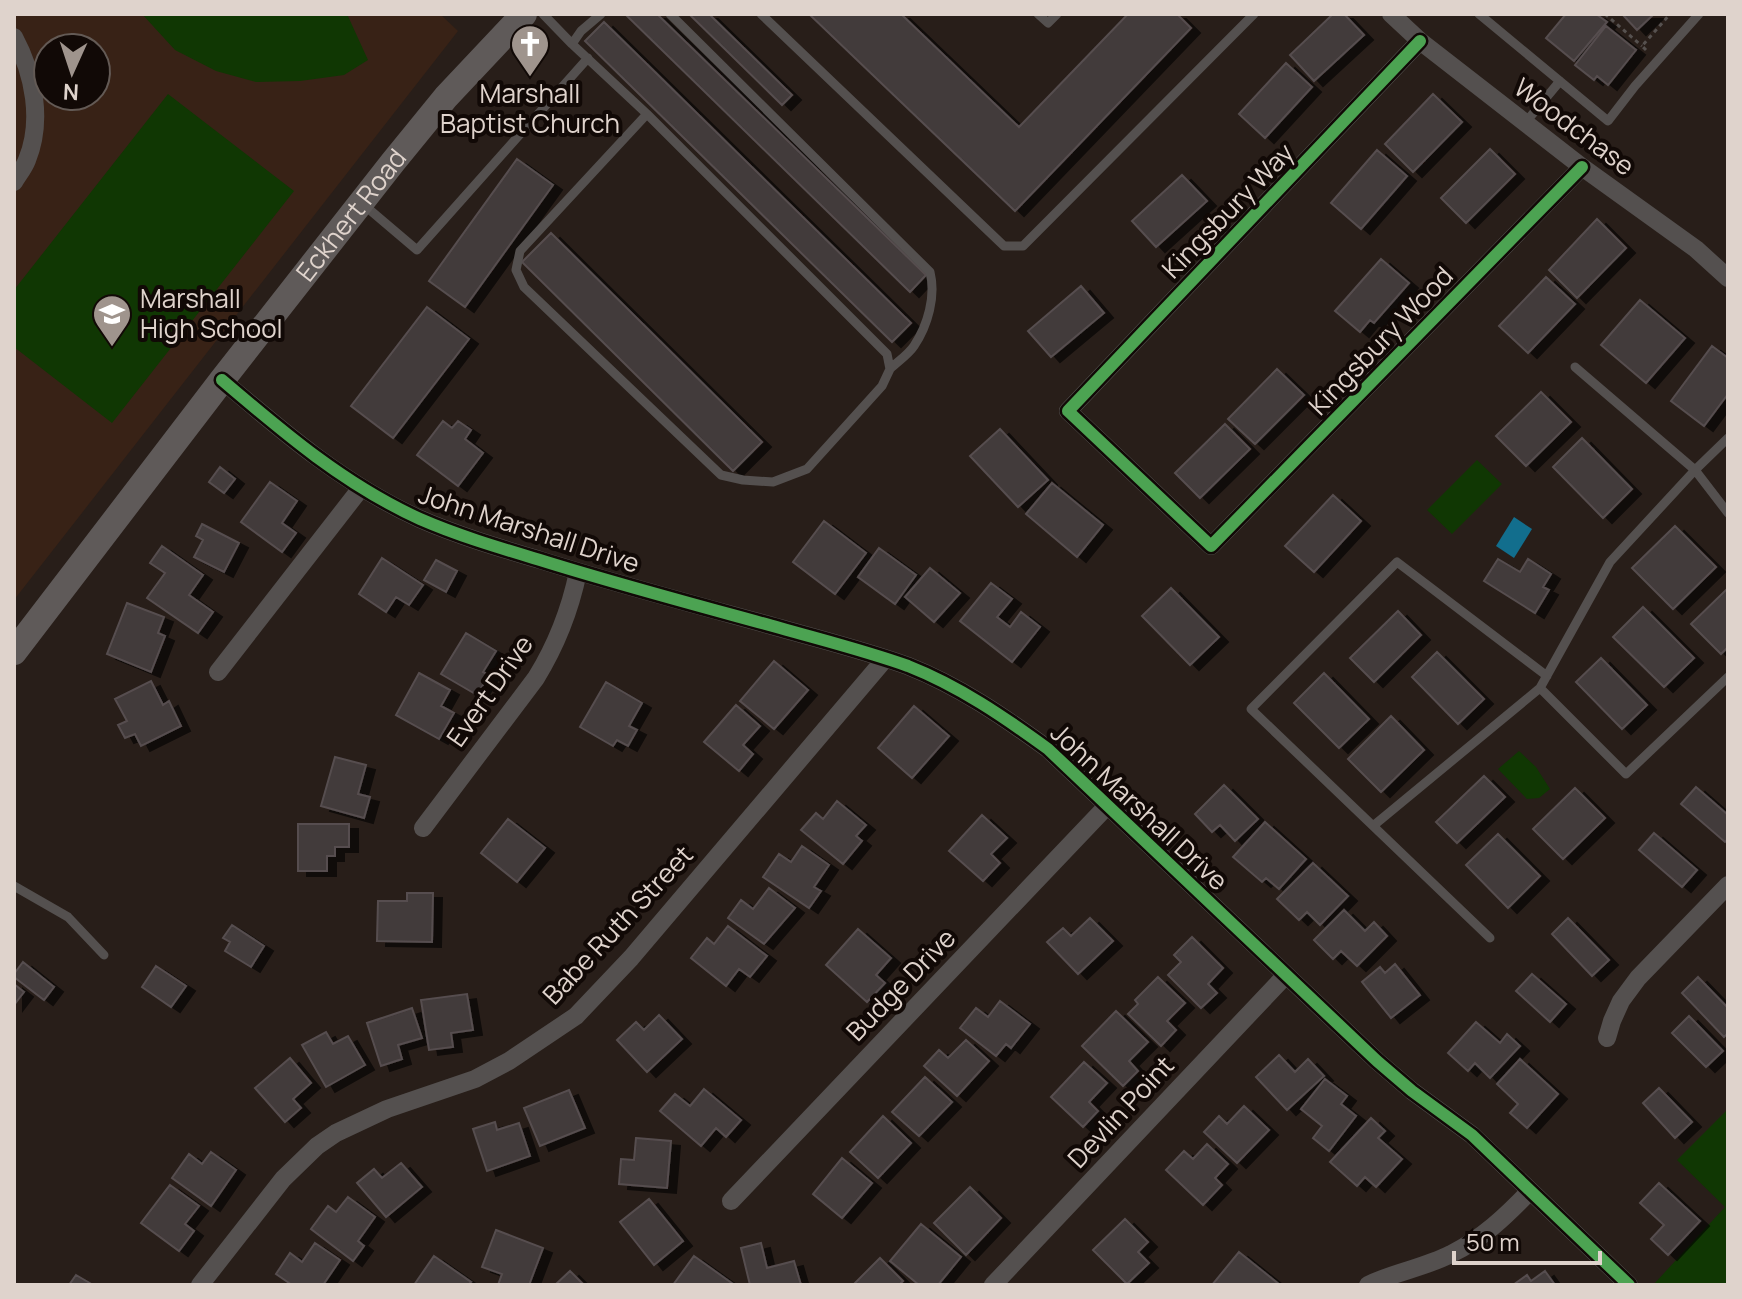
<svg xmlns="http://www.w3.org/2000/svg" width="1742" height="1299" viewBox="0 0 1742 1299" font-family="Manrope,sans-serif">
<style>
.built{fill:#382216;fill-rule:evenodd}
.green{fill:#103703}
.water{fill:#126e8d}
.building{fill:#423a3a;stroke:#564e4f;stroke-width:2;filter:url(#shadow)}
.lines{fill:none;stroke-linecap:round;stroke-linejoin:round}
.path{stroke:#56514f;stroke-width:3;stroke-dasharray:4 4;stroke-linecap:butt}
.service{stroke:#54504f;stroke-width:9}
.minor{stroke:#54504f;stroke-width:18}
.secondary{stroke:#5f5a59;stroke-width:26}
.cycleway-casing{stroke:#110906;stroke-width:17}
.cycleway{stroke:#4ca352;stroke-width:12}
.labels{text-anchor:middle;stroke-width:8;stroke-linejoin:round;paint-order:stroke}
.poi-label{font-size:26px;fill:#dfd3cc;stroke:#110906}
.street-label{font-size:26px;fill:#dfd3cc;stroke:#110906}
</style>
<defs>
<filter id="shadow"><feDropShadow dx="9" dy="5" stdDeviation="0" flood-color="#0009"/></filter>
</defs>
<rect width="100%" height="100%" fill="#281e19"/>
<path class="built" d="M14 14H440L458 31 14 600ZM48 48H96V96H48Z"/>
<path class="green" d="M142 14H347L368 60 344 75 300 81 256 82 216 71 175 50Z
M168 94 294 191 112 423 14 347V290Z
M1477 460 1502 484 1452 534 1427 510Z
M1519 751 1536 767 1550 789 1539 798 1527 799 1498 769Z
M1728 1109V1285H1653L1725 1207 1677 1160Z"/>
<path class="water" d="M1514 517 1532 529 1514 558 1496 546Z"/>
<path class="building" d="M625 14H657L926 275 910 292Z
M689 14H709L792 95 782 105Z
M809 14H901L1019 127 1128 14H1177L1191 28 1015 211Z
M1333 14H1344L1364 35 1314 81 1290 55Z
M1566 14H1596L1607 22 1574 61 1546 38Z
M1622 14H1654L1637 30Z
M604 22 911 323 892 342 585 41Z
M1606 26 1636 50 1608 85 1597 76 1594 80 1575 65Z
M1286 63 1312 87 1265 138 1239 114Z
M1433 94 1462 122 1413 172 1385 144Z
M1490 149 1515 174 1466 223 1441 198Z
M1377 150 1407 176 1361 229 1331 203Z
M517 159 553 185 465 307 429 281Z
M1182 175 1207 201 1156 247 1132 221Z
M1597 219 1626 248 1577 298 1549 270Z
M551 233 762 442 733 471 522 262Z
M1381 259 1409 283 1374 323 1370 320 1360 332 1335 311Z
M1546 277 1575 304 1528 353 1499 326Z
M1081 286 1104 313 1051 357 1028 331Z
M1640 300 1685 338 1646 383 1601 345Z
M427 307 469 339 393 438 351 406Z
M1712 346 1728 358V394L1704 426 1671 401Z
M1277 369 1304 395 1255 444 1228 419Z
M1541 392 1571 422 1526 466 1496 436Z
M443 421 452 428 458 421 471 430 465 439 483 453 458 486 417 455Z
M1225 424 1250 449 1200 498 1175 473Z
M1000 429 1048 480 1018 507 970 456Z
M1582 438 1632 489 1603 518 1553 467Z
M220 467 235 479 224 493 209 482Z
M270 482 297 501 282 523 296 533 282 552 241 522Z
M1052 483 1103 525 1077 557 1026 514Z
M1333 495 1361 521 1314 572 1285 546Z
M824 521 866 553 835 594 793 562Z
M202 524 239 543 224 572 194 557 203 540 196 536Z
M1675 526 1716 567 1673 609 1632 568Z
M162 546 203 575 189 595 213 612 198 633 147 598 165 573 150 563Z
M879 548 916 575 895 604 858 577Z
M382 558 423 585 409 605 396 597 386 612 359 594Z
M1498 559 1520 572 1528 559 1551 574 1543 587 1549 590 1535 613 1484 581Z
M436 560 457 571 446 592 424 580Z
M930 568 960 593 934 622 905 597Z
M991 583 1012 599 997 617 1010 627 1021 612 1040 627 1012 662 960 621Z
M1171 588 1219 637 1190 665 1142 616Z
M1728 588V647L1721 654 1691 624Z
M127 603 164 617 158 633 165 636 151 672 107 654Z
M1643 607 1694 658 1664 687 1613 637Z
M1398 611 1421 635 1374 682 1350 658Z
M466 633 496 651 483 672 489 675 477 695 441 674Z
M1437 652 1484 699 1458 724 1412 677Z
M1601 658 1647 705 1622 729 1576 682Z
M774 661 808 690 774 729 740 701Z
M419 673 450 690 441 706 454 713 439 739 396 715Z
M1324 673 1369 719 1339 748 1294 703Z
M151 681 163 705 169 701 181 726 141 746 135 734 125 738 118 725 127 721 115 699Z
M606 682 642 703 629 726 637 730 628 746 617 740 613 746 580 727Z
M736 705 760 726 743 745 753 754 739 771 704 742Z
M914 706 949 736 912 778 878 748Z
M1391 716 1424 750 1381 792 1348 759Z
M335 757 366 765 358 794 370 797 364 818 321 806Z
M1484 776 1505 797 1457 843 1436 822Z
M1224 785 1258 819 1235 841 1220 825 1212 832 1195 814Z
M1696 787 1728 815V839L1725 842 1681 804Z
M1575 788 1605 818 1563 859 1533 829Z
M837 801 866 825 856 836 862 841 843 864 801 830 816 813 823 819Z
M982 815 1007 838 991 854 1000 863 983 881 949 851Z
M508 819 545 848 517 882 481 853Z
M1265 822 1306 859 1279 889 1266 878 1262 882 1233 857Z
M298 824H349V847H335V856H327V871H298Z
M1654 833 1697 870 1682 887 1639 850Z
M1498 834 1540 876 1508 908 1466 865Z
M802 846 829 865 814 887 821 891 809 908 763 877 779 854 791 862Z
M1313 863 1348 896 1320 925 1307 912 1299 920 1277 899Z
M769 888 795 908 764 944 728 918 741 900 753 909Z
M407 893H433L432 942 377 941 378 901H407Z
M1344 910 1365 931 1374 922 1387 936 1357 966 1341 951 1333 959 1314 940Z
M1090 918 1113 941 1078 974 1047 942 1063 928 1071 936Z
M1568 918 1609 960 1592 976 1552 934Z
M232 925 264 946 251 967 225 951 230 942 223 938Z
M728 926 767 956 750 977 739 969 726 986 691 958 707 938 714 944Z
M858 929 891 958 876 975 885 983 867 1002 826 965Z
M1192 937 1223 968 1208 984 1217 993 1201 1008 1168 975 1181 962 1174 955Z
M23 962 54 987 44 1000 14 977V974Z
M1395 964 1420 995 1391 1018 1362 982 1380 967 1385 973Z
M156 966 186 986 171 1007 142 987Z
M1532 974 1566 1004 1550 1022 1516 991Z
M1158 977 1185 1003 1167 1021 1176 1030 1161 1046 1128 1014 1138 1004 1135 1000Z
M1698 977 1728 1008V1033L1724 1037 1682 993Z
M14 984 24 992 14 1005Z
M467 994 473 1030 451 1033 453 1047 429 1050 421 1000Z
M1000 1001 1030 1024 1011 1048 1006 1044 996 1056 960 1028 976 1008 988 1017Z
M412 1008 422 1038 398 1045 402 1059 381 1066 367 1023Z
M1116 1011 1148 1042 1129 1061 1138 1071 1123 1086 1082 1046Z
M659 1015 682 1039 647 1072 617 1040 636 1022 644 1030Z
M1689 1016 1723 1051 1706 1067 1672 1033Z
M1476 1022 1500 1043 1507 1034 1520 1046 1490 1078 1475 1063 1468 1071 1448 1053Z
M326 1032 333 1044 348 1036 365 1065 326 1087 302 1045Z
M966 1040 989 1061 957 1096 924 1066 939 1050 948 1058Z
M1279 1055 1295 1072 1308 1059 1324 1076 1287 1110 1256 1077Z
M290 1058 311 1083 293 1099 301 1108 285 1122 255 1088Z
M1520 1059 1558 1094 1527 1128 1510 1113 1518 1104 1497 1084Z
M1084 1062 1107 1083 1089 1102 1098 1111 1083 1127 1051 1097Z
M925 1077 952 1102 919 1136 892 1112Z
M1325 1079 1347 1096 1341 1104 1356 1116 1329 1151 1313 1138 1322 1126 1301 1109Z
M1659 1088 1692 1122 1675 1138 1643 1103Z
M704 1089 741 1120 726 1137 716 1128 701 1146 660 1111 675 1094 690 1106Z
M569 1090 585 1128 540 1146 524 1108Z
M1244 1106 1269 1130 1237 1163 1204 1132 1219 1116 1227 1124Z
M883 1116 911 1143 878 1178 850 1152Z
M1371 1118 1385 1131 1378 1138 1402 1159 1376 1187 1365 1177 1357 1186 1330 1162Z
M495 1122 497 1130 519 1123 530 1156 487 1171 473 1129Z
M636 1138 671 1141 667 1188 619 1184 621 1159 634 1160Z
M1207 1144 1228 1164 1215 1178 1222 1185 1203 1205 1166 1170 1184 1151 1193 1159Z
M211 1152 236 1170 211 1206 172 1178 189 1154 202 1164Z
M842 1158 872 1183 842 1218 813 1194Z
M401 1163 422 1187 386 1217 357 1183 374 1169 382 1178Z
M1659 1183 1700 1221 1668 1255 1651 1239 1664 1225 1640 1203Z
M170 1185 199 1206 185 1224 194 1231 179 1251 141 1223Z
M970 1187 1001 1218 966 1255 934 1223Z
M348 1197 375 1217 358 1241 364 1246 353 1261 311 1229 328 1206 336 1212Z
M649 1199 683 1241 654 1265 620 1222Z
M1125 1219 1148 1242 1138 1252 1149 1263 1127 1284 1093 1250Z
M921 1224 961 1257 938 1285H919L890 1261Z
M496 1230 543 1248 529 1285H498L502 1274 482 1267Z
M315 1243 340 1260 323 1285H292L276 1274 290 1253 302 1262Z
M761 1243 767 1268 794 1261 801 1285H750L741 1248Z
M1239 1252 1280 1285H1212Z
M434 1256 471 1282 468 1285H414Z
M694 1256 733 1284V1285H673Z
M880 1258 903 1281 899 1285H853Z
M570 1271 584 1285H555Z
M1545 1271 1555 1285H1513L1527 1275 1531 1281Z
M76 1275 93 1285H69Z"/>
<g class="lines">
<path class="path" d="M1605 14 1642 46
M1646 50 1642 46 1670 14"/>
<path class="service" d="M543 14 572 44 647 114 887 354 890 369 882 386 807 469 773 482 743 480 721 475 524 287 516 270 520 251 647 114
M670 14 930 272C936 296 928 325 914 346 908 355 897 362 890 369
M761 14 1004 246H1023L1254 14
M1038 14 1048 23 1057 14
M1479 14 1608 121 1635 86 1699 14
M572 44 581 31 601 14
M1525 123 1560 81
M364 205 417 250 588 58
M1575 367 1695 470 1728 513
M1540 688 1626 774 1728 677
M1373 826 1540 688 1610 562 1695 470 1728 438
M14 886 68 917 104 955
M1490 938 1251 709 1397 562 1547 676"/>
<path class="minor" d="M1391 14 1420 41 1582 167 1696 249 1728 278
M14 37C34 74 43 121 27 160 24 168 18 175 14 182
M1420 41 1068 411 1211 546 1582 167
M222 380C284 433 345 485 420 519 459 536 500 548 540 560 620 585 700 606 780 628 822 640 866 651 908 666 959 686 1004 717 1048 749L1377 1061 1412 1091 1472 1135 1629 1285
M218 672 361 488
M423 828 536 678C557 644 570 610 578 572
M1607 1038 1612 1021 1621 1001 1638 978 1728 885
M731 1201 1108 805
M200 1285 283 1179 317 1146 336 1133 387 1109 475 1079 509 1061 576 1016 631 958 885 659
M993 1285 1286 975
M1368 1285C1394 1272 1424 1268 1451 1254 1482 1239 1506 1216 1530 1191"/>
<path class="secondary" id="s1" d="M14 652 222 380 393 162 446 97 524 14"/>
<g class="cycleway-casing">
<path id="cycleway" d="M1420 41 1068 411 1211 546 1582 167
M222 380C284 433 345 485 420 519 459 536 500 548 540 560 620 585 700 606 780 628 822 640 866 651 908 666 959 686 1004 717 1048 749L1377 1061 1412 1091 1472 1135 1629 1285"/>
</g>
<use href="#cycleway" class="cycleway"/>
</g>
<defs>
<g id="church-pin" transform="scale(2)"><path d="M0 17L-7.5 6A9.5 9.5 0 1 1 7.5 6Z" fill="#9f948d" stroke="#110906"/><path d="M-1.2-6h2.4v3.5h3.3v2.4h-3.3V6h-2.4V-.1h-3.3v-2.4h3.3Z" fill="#fff"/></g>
<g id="school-pin" transform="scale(2)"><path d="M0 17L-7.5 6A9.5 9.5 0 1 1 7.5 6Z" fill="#9f948d" stroke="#110906"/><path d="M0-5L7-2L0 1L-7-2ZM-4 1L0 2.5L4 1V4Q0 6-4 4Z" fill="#fff"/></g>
</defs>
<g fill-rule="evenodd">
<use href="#church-pin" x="530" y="44"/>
<use href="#school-pin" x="112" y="314"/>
</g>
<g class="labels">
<g class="poi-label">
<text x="530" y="103">Marshall<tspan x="530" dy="30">Baptist Church</tspan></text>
<text x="140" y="308" text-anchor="start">Marshall<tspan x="140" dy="30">High School</tspan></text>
</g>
<g class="street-label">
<text transform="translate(1574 127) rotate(37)" y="9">Woodchase</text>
<text transform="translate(1228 211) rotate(-46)" y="9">Kingsbury Way</text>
<text dy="9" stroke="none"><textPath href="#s1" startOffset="552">Eckhert Road</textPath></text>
<text transform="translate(1381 341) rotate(-46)" y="9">Kingsbury Wood</text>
<text transform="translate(529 529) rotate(18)" y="9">John Marshall Drive</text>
<text transform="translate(490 691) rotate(-55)" y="9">Evert Drive</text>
<text transform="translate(1139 807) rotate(43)" y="9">John Marshall Drive</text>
<text transform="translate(618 925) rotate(-47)" y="9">Babe Ruth Street</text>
<text transform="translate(901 985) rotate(-46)" y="9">Budge Drive</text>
<text transform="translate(1121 1112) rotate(-47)" y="9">Devlin Point</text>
</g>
</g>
<rect width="1742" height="1299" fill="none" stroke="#dfd3cc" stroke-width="32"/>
<g transform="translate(72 72) rotate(183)"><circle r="38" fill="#110906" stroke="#635a55" stroke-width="2"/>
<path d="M0-6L14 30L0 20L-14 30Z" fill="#9f948d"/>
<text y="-12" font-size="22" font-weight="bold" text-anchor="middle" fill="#dfd3cc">N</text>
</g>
<path d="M1454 1251v12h146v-12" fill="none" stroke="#dfd3cc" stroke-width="4"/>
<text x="1466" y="1251" font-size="24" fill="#dfd3cc" stroke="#110906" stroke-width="6" paint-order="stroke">50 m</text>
</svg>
